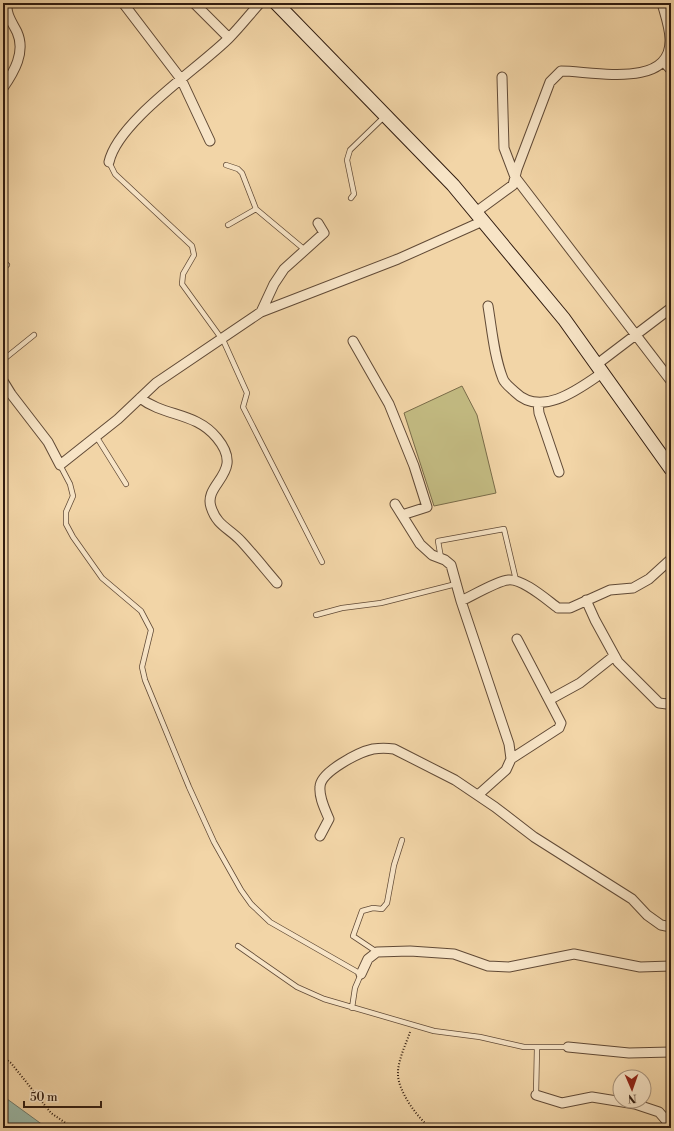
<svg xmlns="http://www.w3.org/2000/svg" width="674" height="1131" viewBox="0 0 674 1131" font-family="'Libre Bodoni',serif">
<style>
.green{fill:#c3bb82;stroke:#7a6c49}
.water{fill:#9bb9a8;stroke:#717a6b}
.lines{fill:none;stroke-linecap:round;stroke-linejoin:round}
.lane-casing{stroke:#614a36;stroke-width:6}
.street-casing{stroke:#614a36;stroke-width:11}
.secondary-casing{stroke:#311c10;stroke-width:15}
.path{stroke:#311c10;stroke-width:2;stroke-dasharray:1 2;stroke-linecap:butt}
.lane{stroke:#f7e4c6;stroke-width:4.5}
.street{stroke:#f7e4c6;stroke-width:9}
.secondary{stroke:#f7e4c6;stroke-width:13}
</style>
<rect width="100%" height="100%" fill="#f2d5a7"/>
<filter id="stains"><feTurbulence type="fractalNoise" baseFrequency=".005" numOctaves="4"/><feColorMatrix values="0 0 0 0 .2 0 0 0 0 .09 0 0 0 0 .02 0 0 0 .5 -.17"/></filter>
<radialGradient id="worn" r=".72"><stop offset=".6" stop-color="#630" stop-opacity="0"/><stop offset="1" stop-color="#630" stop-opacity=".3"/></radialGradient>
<path class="green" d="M462 386 477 415 496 493 434 506 404 413Z"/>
<path class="water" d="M3 1096 47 1128H3Z"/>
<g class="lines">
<g class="lane-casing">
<path id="lane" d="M109 162 115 174 192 246 194 255 183 274 182 284 224 342 247 393 243 407 322 562
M226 165 238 169 242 173 256 209 305 250
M351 198 354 194 347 160 350 150 385 116
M228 225 256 209
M3 262 7 265
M3 360 34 335
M96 436 126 484
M60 465 70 484 73 496 66 512V524L73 537 102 578 141 611 151 630 142 667 145 680 189 787 214 842 241 890 251 904 270 922 361 974 355 988 352 1008
M441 558 438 541 504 529 516 580
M316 615 342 608 381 603 456 584
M238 946 297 987 324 999 434 1031 480 1037 524 1047H568
M377 952 353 936 362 911 373 908 382 909 387 903 394 865 402 840
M536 1095 537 1047"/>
</g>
<g class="street-casing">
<path id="street" d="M123 3 181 79 210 141
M194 3 229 38
M664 62 671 70
M502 77 504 148 515 177 671 381
M3 88C14 72 26 52 17 32 12 22 6 15 7 3
M109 162C118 121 199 68 229 38 240 27 250 14 260 3
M476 212 513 185 517 169 550 82 561 71C592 71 672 90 670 39 670 28 665 14 662 3
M488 306C492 330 494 356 503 379 505 384 511 388 515 392 541 418 579 389 602 373
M261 312 274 284 284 269 324 233 318 223
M353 341 389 404 414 466 427 507 402 515
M596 365 671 308
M3 381 11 394 48 442 60 465 118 419 156 383 261 312 398 259 483 221
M140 398C165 417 196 412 217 438 246 473 203 483 211 507 217 526 229 528 241 541 253 554 265 569 277 583
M538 403 539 413 559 472
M395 504 420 544 432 555 445 560 451 565 461 601 509 744 511 759 506 770 478 795
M586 600 595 620 618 662 659 703 667 704 671 701
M461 601C472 596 497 581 508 580 522 578 547 600 558 608H570L610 590 633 588 649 579 671 559
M549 700 580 683 614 656
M511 759 559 728 561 723 517 639
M320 836 329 819C325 809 319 798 320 787 320 772 359 752 373 749 380 748 387 748 394 749L455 780 495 807 534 837 632 899 647 915 661 925 671 927
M361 974 368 959 377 952 410 951 454 954 488 966 509 967 574 954 640 967 671 966
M568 1047 629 1053 671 1052
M536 1095 562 1103 592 1097 635 1104 659 1112 671 1126"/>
</g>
<g class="secondary-casing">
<path id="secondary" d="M276 3 453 185 564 319 671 469"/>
</g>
<path class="path" d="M410 1032C406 1044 398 1060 398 1073 397 1090 418 1119 431 1128
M3 1057 11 1063 51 1113 73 1128"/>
<use href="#lane" class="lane"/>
<use href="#street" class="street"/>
<use href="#secondary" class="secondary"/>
</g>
<rect width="674" height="1131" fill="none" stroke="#f2d5a7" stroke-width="16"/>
<rect x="4" y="4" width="666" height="1123" fill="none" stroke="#311c10" stroke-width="2"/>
<rect x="8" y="8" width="658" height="1115" fill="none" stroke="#311c10"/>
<g transform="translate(632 1089) rotate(178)"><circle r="19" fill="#f7e4c6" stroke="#a8947d"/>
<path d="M0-3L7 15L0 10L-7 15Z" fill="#8f2418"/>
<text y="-6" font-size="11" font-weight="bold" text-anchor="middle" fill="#311c10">N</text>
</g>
<path d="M24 1101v6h77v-6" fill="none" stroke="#311c10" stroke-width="2"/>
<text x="30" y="1101" font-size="12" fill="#311c10" stroke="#f7e4c6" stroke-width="3" paint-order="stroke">50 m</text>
<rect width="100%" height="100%" filter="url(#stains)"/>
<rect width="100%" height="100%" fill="url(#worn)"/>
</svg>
